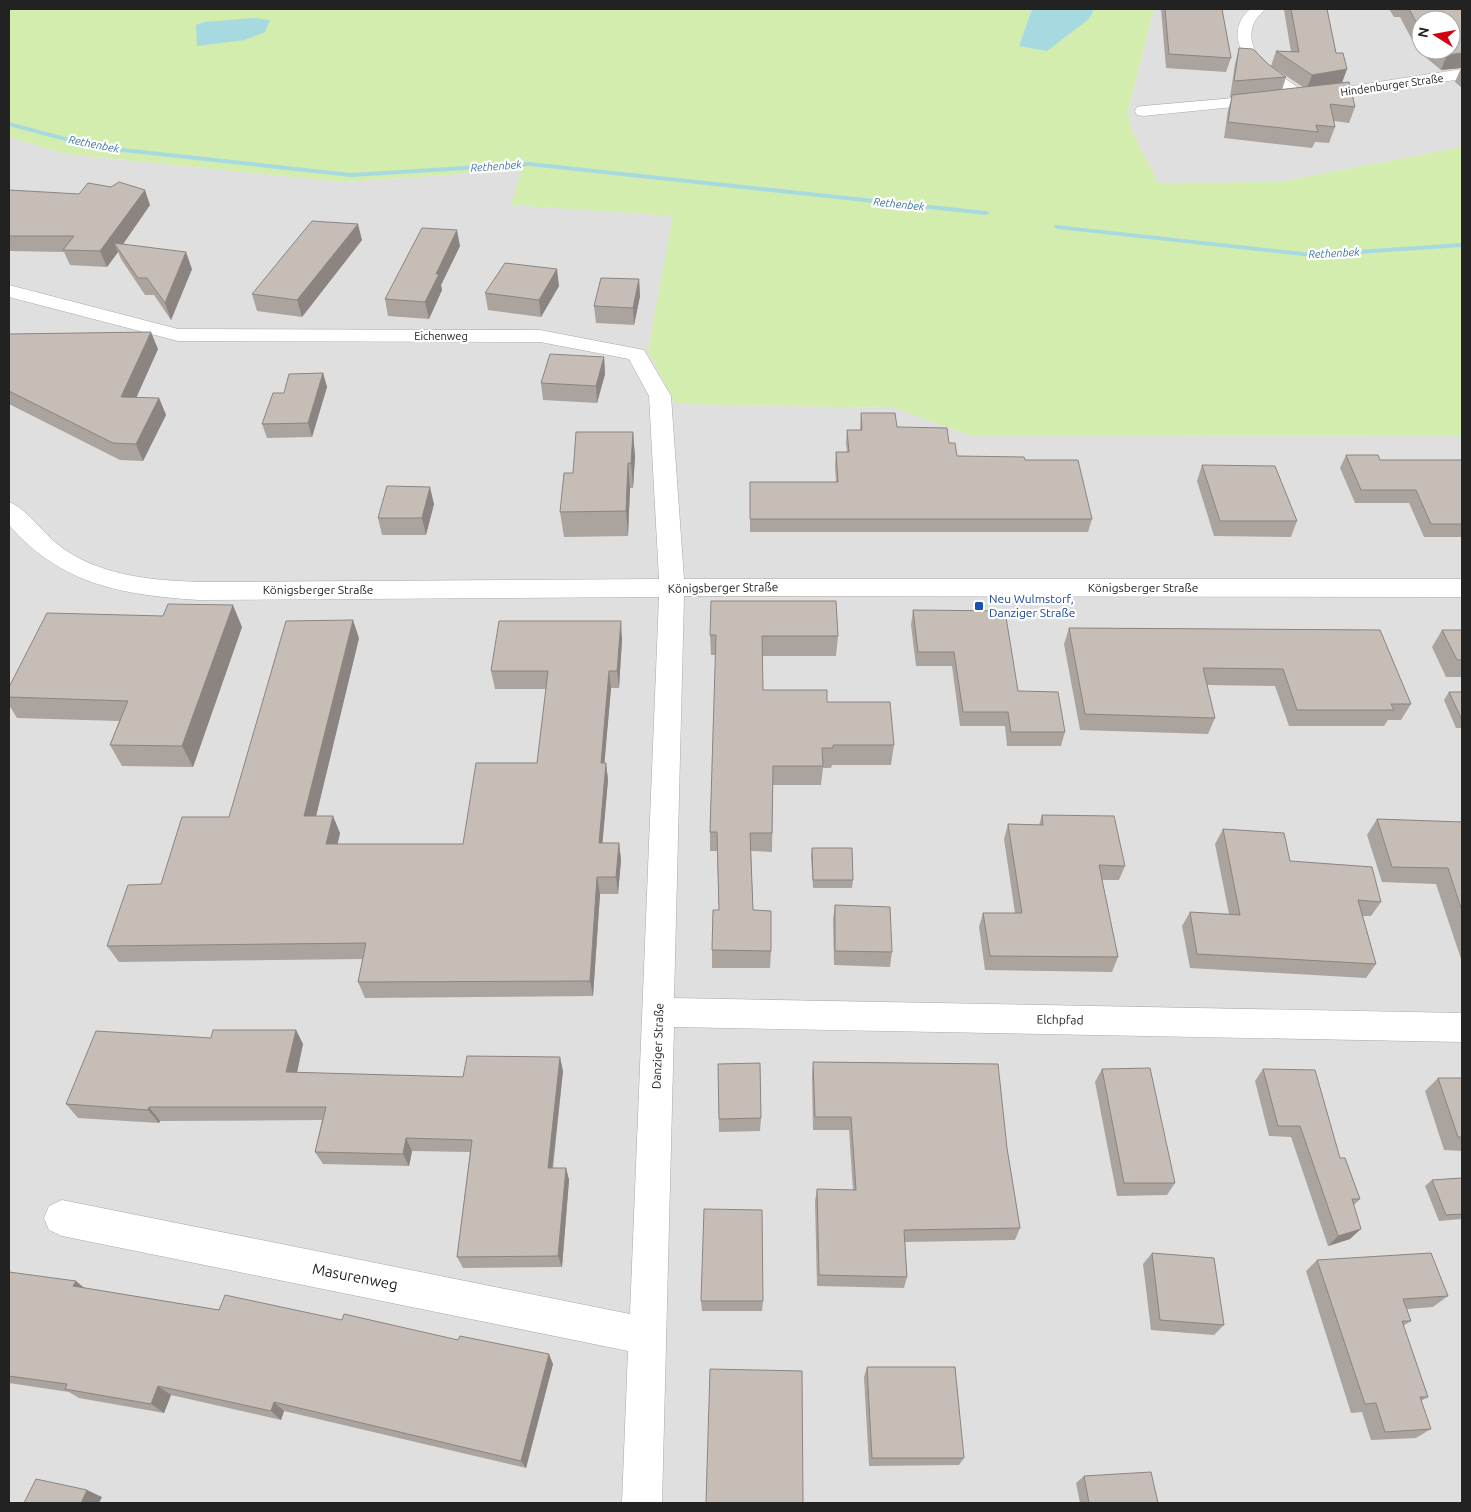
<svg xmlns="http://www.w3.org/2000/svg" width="1471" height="1512" viewBox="0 0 1471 1512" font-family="Ubuntu,sans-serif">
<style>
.residential{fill:#e0dfdf;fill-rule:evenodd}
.grass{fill:#d2edad}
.water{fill:#a7d9e1}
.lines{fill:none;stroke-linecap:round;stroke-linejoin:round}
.stream{fill:#a7d9e1;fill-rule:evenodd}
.minor-casing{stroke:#a9a9a9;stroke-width:1}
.minor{fill:#fff;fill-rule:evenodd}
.wall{fill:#aba39d;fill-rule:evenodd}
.shaded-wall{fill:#8b8480}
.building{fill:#c7bdb7;stroke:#8b8480}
.transit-dot{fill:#1a4fb4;stroke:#fff;stroke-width:2}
.labels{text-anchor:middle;stroke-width:4.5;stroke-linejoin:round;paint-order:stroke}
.far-street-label{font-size:11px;fill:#222;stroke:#fff}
.far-water-label{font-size:11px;font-style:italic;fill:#40779e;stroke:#fff}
.street-label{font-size:12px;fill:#222;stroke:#fff}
.transit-label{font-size:12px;fill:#164399;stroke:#fff;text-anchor:start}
.near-street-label{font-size:15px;fill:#222;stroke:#fff}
</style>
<rect width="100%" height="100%" fill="#f2eee8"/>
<path class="residential" d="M1154 9H1462V147L1279 182 1158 183 1131 129 1128 111ZM1421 20H1451V50H1421Z
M9 137 66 154 344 182 522 170 512 205 674 216 648 351 676 404 895 408 972 436 1462 435V1503H9Z"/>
<path class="grass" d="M9 9H1032L1019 46 1089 19 1094 9H1154L1128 111 1131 129 1158 183 1279 182 1462 147V435L972 436 895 408 676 404 648 351 673 216 511 205 522 170 344 182 66 154 9 137Z"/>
<path class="water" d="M1032 9H1094L1089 19 1047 51 1019 46Z
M253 18 270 20 265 32 245 40 197 46 196 25 205 22Z"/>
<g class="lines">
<path class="stream" d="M9 122 95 145 351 173 529 162 986 211 990 213 986 215 529 166 351 177 95 149 9 126Z
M1055 225 1312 253 1462 243V247L1312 257 1058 229 1054 227Z"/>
<g class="minor-casing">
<path id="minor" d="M1250 9H1265C1262 13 1258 16 1255 21 1238 55 1285 78 1307 93L1462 69V79L1313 101C1308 100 1304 103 1298 101 1268 89 1213 42 1250 9Z
M1268 95 1274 97 1276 100 1274 103 1143 116 1137 115 1135 111 1137 107 1143 106Z
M9 285 178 329 540 330 644 350 671 396 684 579H1462V597L684 596 674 998 1462 1013V1042L674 1027 662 1503H622L628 1351 62 1236 49 1230 44 1218 49 1206 62 1200 630 1314 659 597 199 600C123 595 61 585 9 525V502C23 506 44 533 57 544 98 576 149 580 199 582L659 579 649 396 629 359 540 342 178 341 9 297Z"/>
</g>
<use href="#minor" class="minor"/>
</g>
<path class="wall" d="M1161 9H1222L1231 58 1226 72 1166 68Z
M1285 9H1327L1336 53 1347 69 1342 83 1355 107 1349 123 1334 121 1335 127 1329 143 1315 142 1312 148 1224 138 1228 110 1232 97H1230L1235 64 1239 48 1268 64 1286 77 1282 90 1303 87 1271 66 1276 51 1291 52 1284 10Z
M1389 9H1462V88L1455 82 1461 68 1441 70 1418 51 1400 17H1394ZM1421 20 1451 50H1421Z
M9 190 150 205 123 244 192 269 171 320 154 295H145L121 259 118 252 107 267 70 265 64 252 9 251Z
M362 240 302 317 257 311 252 294Z
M460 246 441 285 442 290 429 319 388 316 385 299Z
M639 279 640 296 634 325 596 323 594 306Z
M559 286 541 317 488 310 485 293Z
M9 334 158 349 136 398H159L166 415 143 461 120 460 9 404Z
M604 357 605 374 597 403 543 400 541 383Z
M323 373 327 387 312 437 267 438 262 424 284 393Z
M861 413 897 427 949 443 957 456 1025 460 1092 519 1088 532H750V482H836L835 465 836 452H847L846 443 847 430H860Z
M633 432 635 457 633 488H630L628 536 564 537 560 512 573 473Z
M1346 455 1380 460H1462V537H1424L1409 503H1355L1340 468Z
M1202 465 1297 521 1291 537 1214 536 1197 481Z
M434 504 426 535H382L378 518Z
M913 610 1018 691 1065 732 1061 746H1007L1005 726H960L952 666H916L911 625Z
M242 627 193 767 122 766 110 745 119 721 17 718 9 705V687Z
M1069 628 1380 630 1411 704 1401 720H1388L1384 726H1289L1275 686 1207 685 1215 718 1208 734 1080 730 1064 644Z
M1442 630H1462V677H1446L1432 647Z
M710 635 838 636 836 656H762L763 690 827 702 894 745 891 765H832L831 768H823L821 785H773L772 852 751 851 753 910 771 951 770 968H712V950L719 910 717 851H710V832L716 655H711Z
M359 638 316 816 340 833 337 844H463L537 763 546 689H495L491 671 622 639 619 688H611L604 763H606L608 780 602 843H619L621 860 618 894H600L593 996 365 998 358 982 363 959 119 962 107 946 161 884 229 817Z
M1449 692H1462V728H1456L1444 700Z
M1042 815 1125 866 1119 880H1102L1118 957 1112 972 985 970 979 927 983 913H1015L1004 839 1008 824 1039 825Z
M1377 819 1462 822V962L1436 884 1382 882 1367 835Z
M1223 829 1290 861 1381 902 1371 916H1363L1376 964 1366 978 1190 968 1182 926 1190 912 1229 914 1215 844Z
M812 848 853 880 852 888H813L811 856Z
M835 905 892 952 890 967 834 965 833 920Z
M296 1030 303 1044 297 1073 463 1077 563 1071 553 1168H566L569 1180 562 1267 463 1268 457 1257 470 1152 412 1151 409 1166 323 1164 315 1152 322 1120 160 1121 159 1123 78 1118 66 1104 211 1038Z
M813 1062 1007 1148 1020 1228 1015 1240 905 1242 907 1277 904 1288 817 1286 815 1201 817 1189 853 1190 849 1130H813L812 1076Z
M718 1064 761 1118 760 1131 719 1132Z
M1102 1069 1175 1183 1167 1195 1117 1196 1095 1082Z
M1263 1069 1340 1158 1360 1199 1354 1205 1350 1239 1328 1246 1291 1137 1269 1136 1255 1081Z
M1438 1078H1462V1151L1444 1150 1425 1091Z
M1462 1178V1219L1439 1221 1425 1186 1432 1180Z
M1152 1253 1224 1325 1214 1335 1151 1330 1143 1264Z
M1317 1260 1448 1296 1433 1307 1407 1309 1411 1321 1403 1326 1428 1397 1421 1401 1431 1429 1416 1438 1371 1440 1362 1412 1351 1413 1306 1271Z
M9 1272 84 1288 553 1364 526 1468 284 1411 281 1420 171 1395 164 1413 79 1398 69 1392 9 1383Z
M701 1301H763L762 1311H702Z
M867 1367 964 1458 959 1465 869 1466 864 1377Z
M1084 1476 1158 1503H1080L1076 1483Z"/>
<path class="shaded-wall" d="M1462 53V67H1461V68L1441 70 1447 55Z
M1347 69 1341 85 1306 90 1312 75Z
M145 190 150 205 119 250 114 243 118 252 107 267 100 251Z
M358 224 362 240 302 317 297 300Z
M457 230 460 246 441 285 442 290 429 319 425 302 436 274Z
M186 252 192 269 171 320 165 303Z
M557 269 559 286 541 317 539 300Z
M639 279 640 296 634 325 633 308Z
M151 332 158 349 129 414 121 397Z
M604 357 605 374 597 403 596 386Z
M323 373 327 387 312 437 308 423Z
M159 398 166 415 143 461 136 444Z
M633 432 635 457 633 488 631 463Z
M628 463 630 488 628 536 626 511Z
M430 487 434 504 426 535 422 518Z
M233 605 242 627 193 767 182 746Z
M353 620 359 638 312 833 304 816Z
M621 621 622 639 619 688 617 671Z
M609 671 611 688 603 780 601 763Z
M606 763 608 780 601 860 599 843Z
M333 816 340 833 334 861 326 844Z
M619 843 621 860 618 894 616 877Z
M597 877 600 894 593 996 590 981Z
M296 1030 303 1044 294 1086 286 1072Z
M560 1057 563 1071 551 1180 548 1168Z
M149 1107 160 1121 159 1123 148 1110Z
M406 1138 412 1151 409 1166 403 1154Z
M566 1168 569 1180 562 1267 558 1256Z
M1361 1229 1350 1239 1328 1246 1338 1236Z
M76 1281 89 1292 73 1286Z
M549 1354 553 1364 526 1468 521 1461Z
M158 1386 171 1395 164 1413 151 1404Z
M274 1402 284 1411 281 1420 271 1411Z
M87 1490 102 1497 99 1503H81Z"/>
<path class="building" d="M1165 9H1222L1231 58 1169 54Z
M1291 9H1327L1336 53H1343L1347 69 1312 75 1276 51 1299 52Z
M1409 9H1462V53L1447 55 1441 50H1451V20H1421V31Z
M1239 48 1253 49 1268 64 1286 77 1234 81Z
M1349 82 1355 107 1330 104 1335 127 1316 125 1318 132 1228 122 1232 95Z
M119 182 145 190 100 251 63 250 74 236H9V190L79 194 88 183 111 187Z
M312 221 358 224 297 300 252 294Z
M422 228 457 230 436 274H439L425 302 385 299Z
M114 243 186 252 165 303 147 278H138Z
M505 263 557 269 539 300 485 293Z
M601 278 639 279 633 308 594 306Z
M151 332 121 397 159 398 136 444 113 443 9 391V334Z
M550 354 604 357 596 386 541 383Z
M323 373 308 423 262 424 273 393H284L289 374Z
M861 413H895L897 427 947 428 949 443H955L957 456 1024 457 1025 460H1078L1092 519H750V482H838L836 452H849L847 430H862Z
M576 432H633L631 463H628L626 511 560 512 564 473H573Z
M1346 455H1378L1380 460H1462V524H1431L1416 490H1361Z
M1202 465 1275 466 1297 521H1220Z
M387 486 430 487 422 518H378Z
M711 601H836L838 636H762L763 690H827V702H890L894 745H833V748H822L823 766H773L772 833H750L753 910 771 911V951L712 950 713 910H719L717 832H710L716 635H710Z
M168 604 233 605 182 746 110 745 128 701 9 697V687L47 613 163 616Z
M913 610 1005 611 1018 691 1058 692 1065 732H1011L1008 712H963L954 652H918Z
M353 620 304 816H333L326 844H463L476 763H537L548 671H491L499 621H621L617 671H609L601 763H606L599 843H619L616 877H597L590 981 358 982 366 943 107 946 128 885 161 884 182 817H229L286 621Z
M1069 628 1380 630 1411 704H1391L1394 710H1297L1283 669 1203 668 1215 718 1085 714Z
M1442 630H1462V660H1457Z
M1449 692H1462V720Z
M1042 815 1114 816 1125 866 1099 865 1118 957 990 956 983 913H1022L1008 824 1043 825Z
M1377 819 1462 822V911L1448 868 1392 867Z
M1223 829 1284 833 1290 861 1372 867 1381 902 1358 900 1376 964 1197 954 1190 912 1240 915Z
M812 848H852L853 880H813Z
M835 905 890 907 892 952 835 951Z
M213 1030H296L286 1072 463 1077 467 1056 560 1057 548 1168H566L558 1256 457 1257 472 1140 406 1138 403 1154 315 1152 326 1107H149L148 1110 66 1104 96 1031 211 1038Z
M813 1062 998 1064 1007 1148 1020 1228 904 1230 907 1277 819 1275 817 1189 856 1190 851 1117H815Z
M760 1063 761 1118 719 1119 718 1064Z
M1150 1068 1175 1183H1124L1102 1069Z
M1263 1069 1315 1070 1340 1158H1345L1360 1199H1352L1361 1229 1338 1236 1300 1126H1278Z
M1438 1078H1462V1137H1458Z
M1462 1178V1214L1446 1215 1432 1180Z
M704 1209 762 1210 763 1301H701Z
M1152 1253 1214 1258 1224 1325 1160 1320Z
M1431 1253 1448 1296 1403 1299 1411 1321H1402L1428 1397H1420L1431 1429 1385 1432 1376 1403 1365 1404 1317 1260Z
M9 1272 76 1281 73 1286 219 1310 225 1295 342 1320 344 1314 458 1340 460 1336 549 1354 521 1461 274 1402 271 1411 158 1386 151 1404 65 1389 67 1384 9 1376Z
M867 1367H955L964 1458H872Z
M710 1369 802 1371 803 1503H706Z
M1151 1472 1158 1503H1089L1084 1476Z
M36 1479 87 1490 81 1503H24Z"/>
<rect class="transit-dot" x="974" y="601" width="10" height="10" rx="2.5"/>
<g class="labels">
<g class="far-street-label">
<text transform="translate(1392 85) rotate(-8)" y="4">Hindenburger Straße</text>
<text x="441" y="340">Eichenweg</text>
</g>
<g class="far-water-label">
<text transform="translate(94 144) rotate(11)" y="4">Rethenbek</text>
<text transform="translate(496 166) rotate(-4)" y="4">Rethenbek</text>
<text transform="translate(899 204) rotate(6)" y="4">Rethenbek</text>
<text transform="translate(1334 253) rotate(-3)" y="4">Rethenbek</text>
</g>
<g class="street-label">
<text transform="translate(723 588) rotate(-1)" y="4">Königsberger Straße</text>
<text x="1143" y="592">Königsberger Straße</text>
<text x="318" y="594">Königsberger Straße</text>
<text transform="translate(1060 1020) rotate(1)" y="4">Elchpfad</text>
<text transform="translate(658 1046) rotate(-88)" y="4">Danziger Straße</text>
</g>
<g class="transit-label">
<text x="989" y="603">Neu Wulmstorf,<tspan x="989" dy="14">Danziger Straße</tspan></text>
</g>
<g class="near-street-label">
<text transform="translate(355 1277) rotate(11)" y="5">Masurenweg</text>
</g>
</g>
<rect width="1471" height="1512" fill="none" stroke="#222222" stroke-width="20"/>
<g transform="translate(1436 35) rotate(281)"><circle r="24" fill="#ffffff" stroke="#a7a7a7"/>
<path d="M0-4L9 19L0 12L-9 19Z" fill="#d30013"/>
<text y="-8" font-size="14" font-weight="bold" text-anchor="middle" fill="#222222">N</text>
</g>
</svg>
